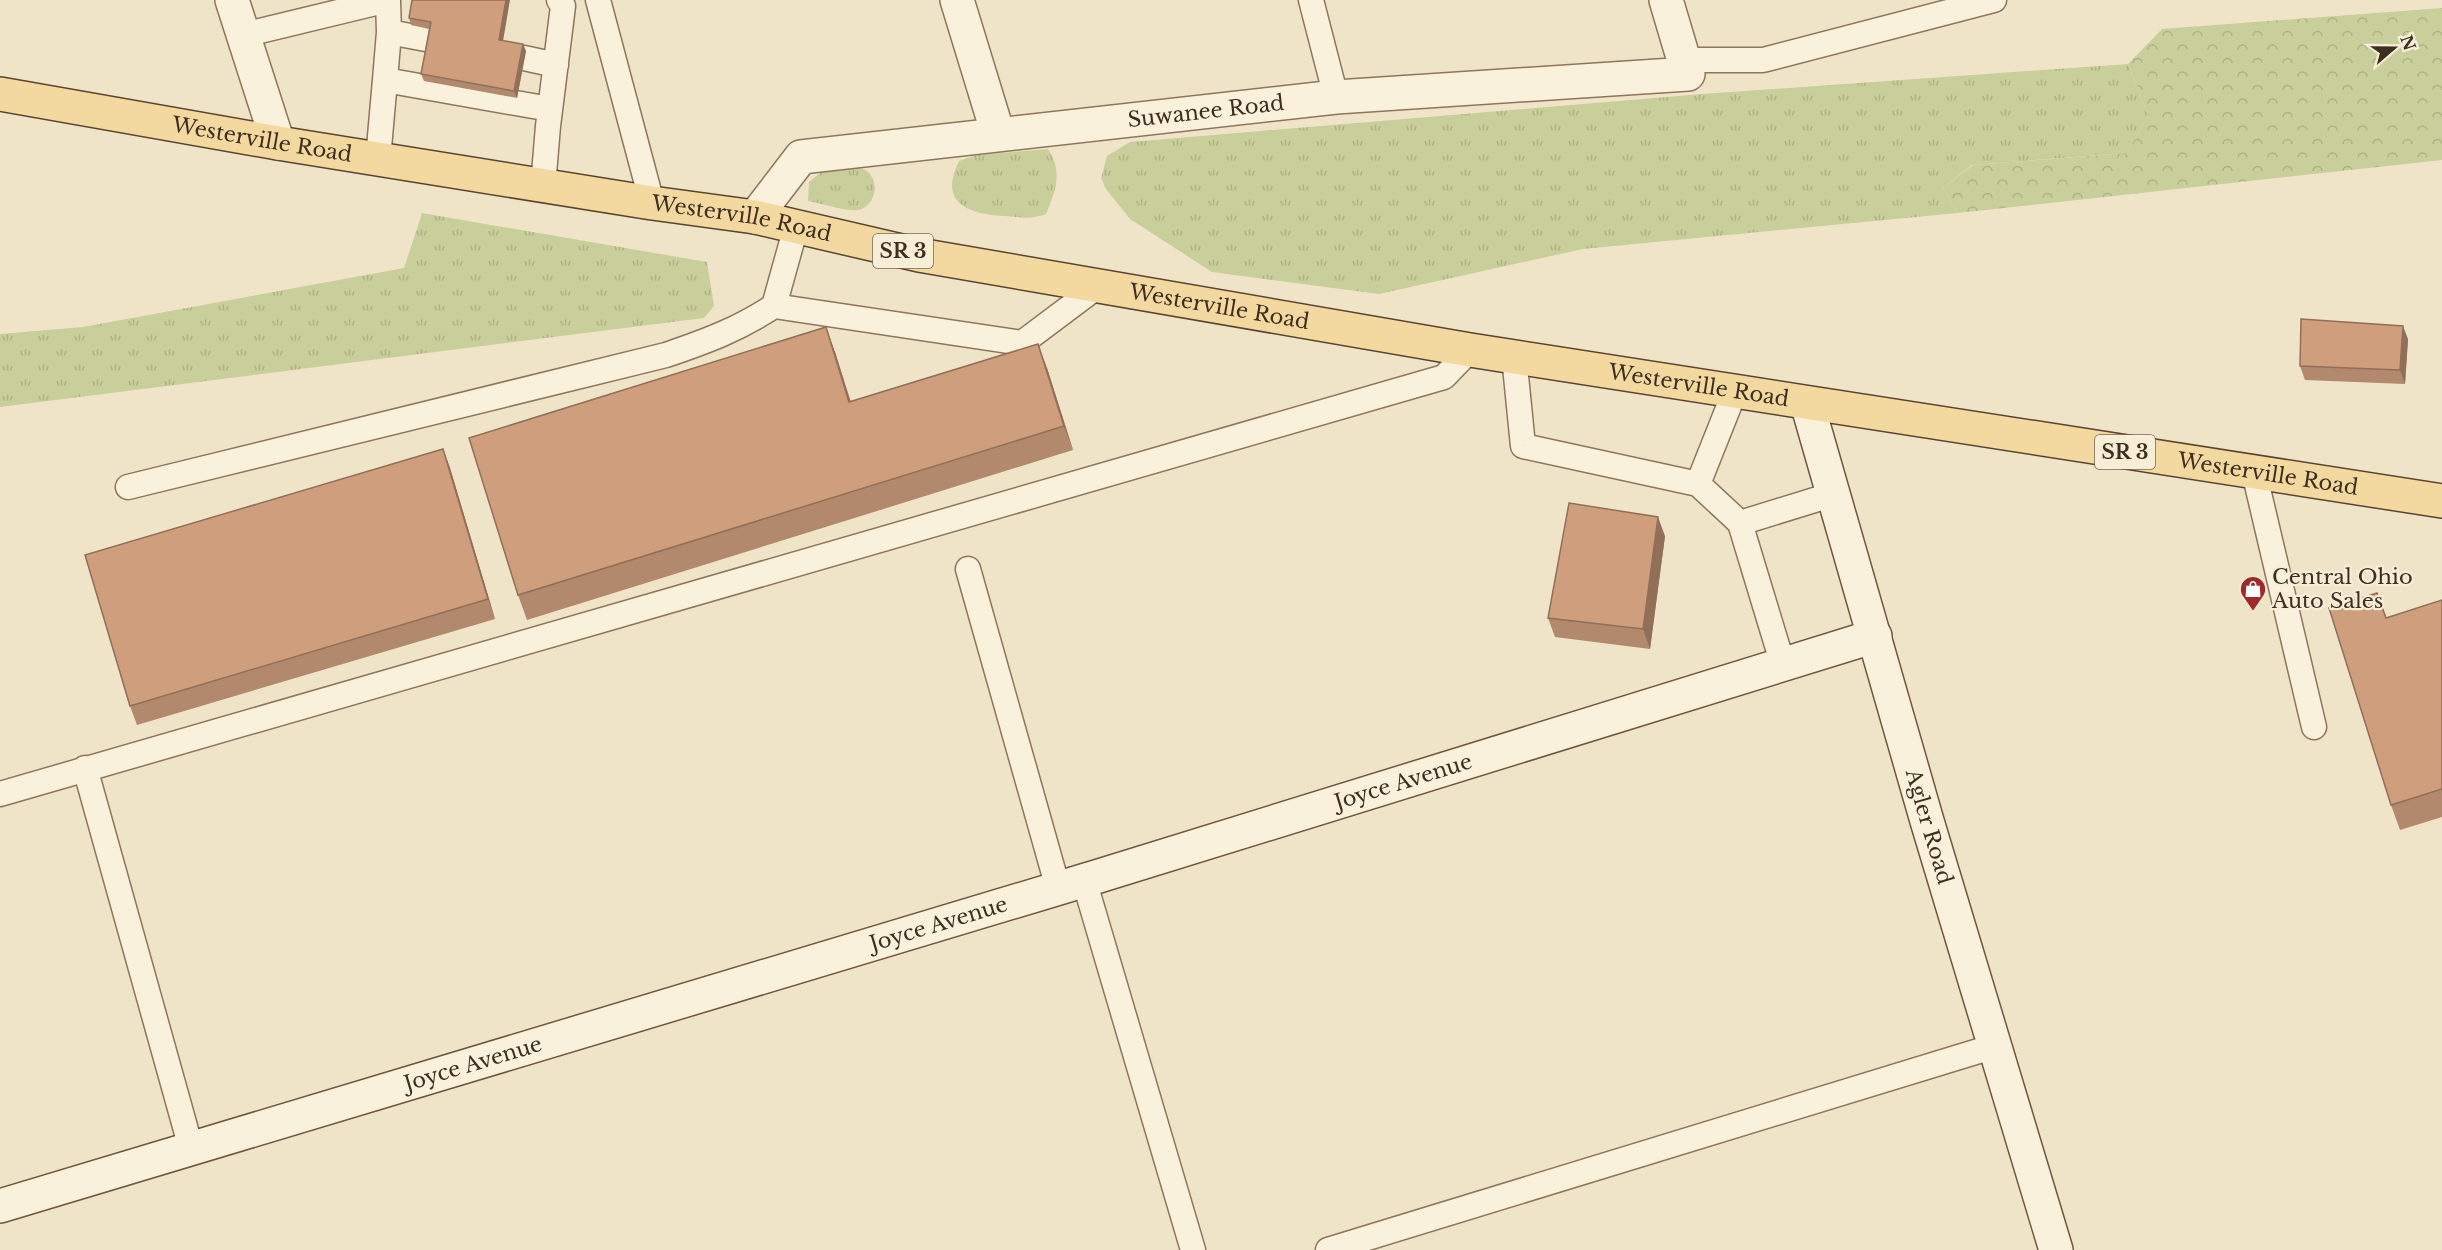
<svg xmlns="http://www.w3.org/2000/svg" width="2442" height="1250" viewBox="0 0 2442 1250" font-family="'Libre Baskerville',serif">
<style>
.grass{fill:url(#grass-tufts)}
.forest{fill:url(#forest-crowns)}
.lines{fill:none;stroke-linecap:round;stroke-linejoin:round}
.lane-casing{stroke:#8d765c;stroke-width:27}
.street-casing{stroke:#8d765c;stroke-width:36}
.secondary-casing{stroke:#6f573f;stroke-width:36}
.primary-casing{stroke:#5b4430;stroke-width:36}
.lane{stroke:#faf1dc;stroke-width:24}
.street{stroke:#faf1dc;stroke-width:33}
.secondary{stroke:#faf1dc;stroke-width:33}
.primary{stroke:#f3d9a0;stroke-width:33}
.wall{fill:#b2896c}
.shaded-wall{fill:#916f58}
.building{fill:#cf9f7d;stroke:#916f58;stroke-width:1.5}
.labels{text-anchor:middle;stroke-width:4.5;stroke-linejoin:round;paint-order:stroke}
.shield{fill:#f7eed8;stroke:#756857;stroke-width:1.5}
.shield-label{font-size:20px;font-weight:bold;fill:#3d2e20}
.street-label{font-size:21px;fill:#3d2e20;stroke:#f7eed8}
.poi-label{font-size:21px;fill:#3d2e20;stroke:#f7eed8;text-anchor:start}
</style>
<defs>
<pattern id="grass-tufts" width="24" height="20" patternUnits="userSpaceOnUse" patternTransform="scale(1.5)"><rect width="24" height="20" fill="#c9cf9b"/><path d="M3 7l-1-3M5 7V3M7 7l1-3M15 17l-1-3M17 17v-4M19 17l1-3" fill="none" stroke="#aeb285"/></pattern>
<pattern id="forest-crowns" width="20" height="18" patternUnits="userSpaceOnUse" patternTransform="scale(1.5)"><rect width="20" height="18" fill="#c9cf9b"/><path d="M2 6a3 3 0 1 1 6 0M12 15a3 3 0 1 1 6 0" fill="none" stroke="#aeb285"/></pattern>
</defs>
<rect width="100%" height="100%" fill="#f0e4c8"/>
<path class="grass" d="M2128 64 2148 115 2127 153 1972 165 1943 188 1958 213 1583 249 1379 294 1212 272 1130 219 1106 189 1101 178 1107 156 1130 142 1702 94Z
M1048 149C1063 172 1056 190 1046 214 1032 220 1019 217 1004 216 968 214 938 203 959 161L976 155Z
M842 166C849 167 859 167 865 170 881 179 876 207 858 210 846 212 821 203 808 201L809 182 823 171Z
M422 213 707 262 714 306 704 318 0 407V334L83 327 404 268Z"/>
<path class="forest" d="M2442 8V160L1958 213 1943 188 1973 165 2127 153 2148 115 2128 64 2162 29Z"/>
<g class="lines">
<g class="lane-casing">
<path id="lane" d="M598 0 652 203
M1311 0 1336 97
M388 1 389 32 385 80 550 109
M389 32 431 40
M243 35 388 0
M524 58 556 65
M1684 60H1763L1994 0
M378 159 385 80
M543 186 548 126 563 6 559 0
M796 227 774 306 1022 343 1098 286
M1514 356 1523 446 1698 484 1735 391
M2254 472 2314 727
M1698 484 1740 523
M128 487 666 355C707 341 737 330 774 306
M968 569 1058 888
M1783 665 1740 523 1834 494
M85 768 191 1148
M0 794 1444 377 1470 350
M1084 880 1193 1250
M1328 1250 1995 1046"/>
</g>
<g class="street-casing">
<g id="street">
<path d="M232 0 278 143"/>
<path d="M957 0 998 134"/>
<path id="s1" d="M755 217 801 157 1336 97 1688 74 1666 0"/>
</g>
</g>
<g class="secondary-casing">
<g id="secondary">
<path id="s2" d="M1807 403 1927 821 2056 1250"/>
<path id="s3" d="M0 1206 1099 876 1875 636"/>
</g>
</g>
<g class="primary-casing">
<g id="primary">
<path id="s4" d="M0 94 278 143 652 203 755 217 919 255 1470 350 2442 501"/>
</g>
</g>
<use href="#lane" class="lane"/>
<use href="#street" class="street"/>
<use href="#secondary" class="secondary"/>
<use href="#primary" class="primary"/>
</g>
<path class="wall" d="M412 0 526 51 517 98 424 81 421 74 429 29 411 25 409 18Z
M2408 339 2405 384 2305 380 2300 366Z
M835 352 851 402 1047 368 1073 450 527 620 518 595Z
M443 449 450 468 495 619 137 725 130 706Z
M1665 536 1650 649 1555 637 1548 618Z
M2442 600V817L2400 830 2391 805 2386 618Z"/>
<path class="shaded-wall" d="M506 0H510L502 47 499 40Z
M523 44 526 51 517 98 514 91Z
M2403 326 2408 339 2405 384 2400 370Z
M826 327 835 352 858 427 849 402Z
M1038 344 1047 368 1073 450 1064 426Z
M443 449 450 468 495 619 488 599Z
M1658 517 1665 536 1650 649 1643 629Z"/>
<path class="building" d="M412 0H506L499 40 523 44 514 91 421 74 431 22 409 18Z
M2301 319 2403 326 2400 370 2300 366Z
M826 327 849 402 1038 344 1064 426 518 595 469 438Z
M443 449 488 599 130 706 85 555Z
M1569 503 1658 517 1643 629 1548 618Z
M2377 593 2386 618 2442 600V789L2391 805 2329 608Z"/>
<defs>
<g id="shop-pin" transform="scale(1.35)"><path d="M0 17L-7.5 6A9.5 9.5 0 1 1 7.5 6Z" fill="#9e2a2b" stroke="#f7eed8"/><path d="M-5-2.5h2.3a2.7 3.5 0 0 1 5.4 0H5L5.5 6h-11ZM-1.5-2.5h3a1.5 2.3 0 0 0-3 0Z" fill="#fff"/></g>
</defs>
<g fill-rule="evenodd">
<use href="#shop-pin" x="2253" y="589"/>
</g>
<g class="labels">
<g class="shield">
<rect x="873" y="234" width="60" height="34" rx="4.5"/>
<rect x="2095" y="435" width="60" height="34" rx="4.5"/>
</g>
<g class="shield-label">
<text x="903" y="258">SR 3</text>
<text x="2125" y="459">SR 3</text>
</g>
<g class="street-label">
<text dy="7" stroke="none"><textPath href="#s1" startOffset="483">Suwanee Road</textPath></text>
<text dy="7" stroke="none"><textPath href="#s4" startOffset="266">Westerville Road</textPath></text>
<text dy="7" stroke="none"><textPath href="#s4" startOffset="752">Westerville Road</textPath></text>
<text dy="7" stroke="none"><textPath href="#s4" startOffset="1238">Westerville Road</textPath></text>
<text dy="7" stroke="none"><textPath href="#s4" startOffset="1724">Westerville Road</textPath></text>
<text dy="7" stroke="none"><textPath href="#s4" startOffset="2300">Westerville Road</textPath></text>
<text dy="7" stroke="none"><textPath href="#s3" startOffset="1466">Joyce Avenue</textPath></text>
<text dy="7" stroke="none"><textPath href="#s2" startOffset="441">Agler Road</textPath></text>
<text dy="7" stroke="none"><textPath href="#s3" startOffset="980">Joyce Avenue</textPath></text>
<text dy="7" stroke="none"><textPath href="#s3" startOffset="494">Joyce Avenue</textPath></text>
</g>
<g class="poi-label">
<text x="2272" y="584">Central Ohio<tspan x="2272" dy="24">Auto Sales</tspan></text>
</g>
</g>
<g transform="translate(2394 48) rotate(70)" stroke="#f7eed8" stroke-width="4.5" paint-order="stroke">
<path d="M0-4.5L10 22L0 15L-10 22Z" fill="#3d2e20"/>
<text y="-9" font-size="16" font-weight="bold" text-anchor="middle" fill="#3d2e20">N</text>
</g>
</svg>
